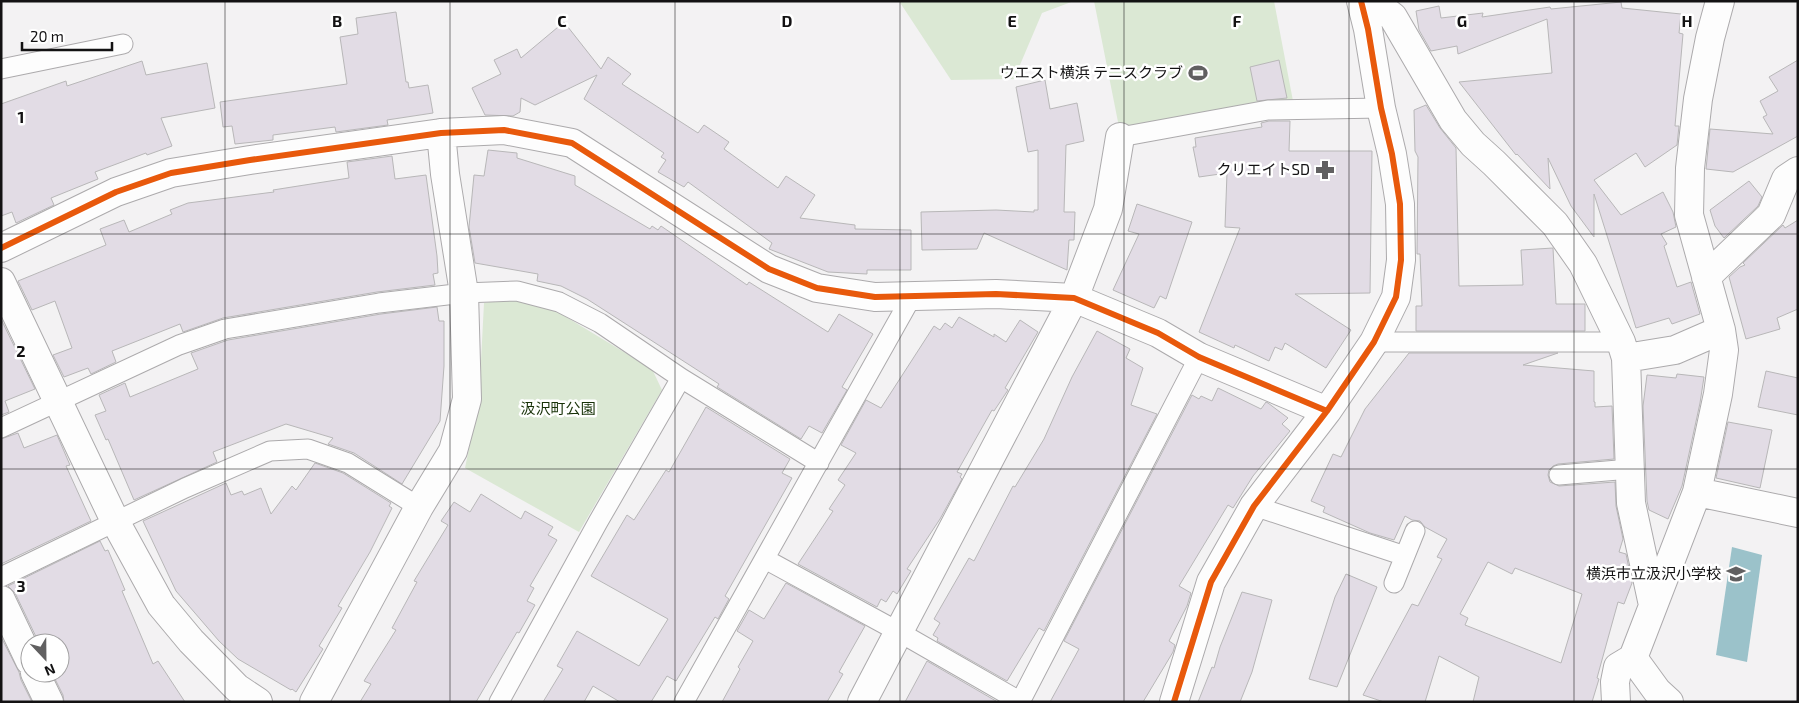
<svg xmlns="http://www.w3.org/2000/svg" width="1799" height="703" viewBox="0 0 1799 703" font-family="'Exo 2','Noto Sans JP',sans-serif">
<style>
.green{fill:#dbe8d4}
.water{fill:#9bc2ca}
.building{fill:#e2dce5;stroke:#b8b7b8;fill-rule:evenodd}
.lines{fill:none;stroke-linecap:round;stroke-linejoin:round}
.lane-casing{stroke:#acaaac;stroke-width:21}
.street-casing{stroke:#acaaac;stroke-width:30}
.lane{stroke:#fdfdfd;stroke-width:19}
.street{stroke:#fdfdfd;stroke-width:28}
.cycleway-casing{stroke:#fff;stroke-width:9}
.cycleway{stroke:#e8590c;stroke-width:6}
.grid{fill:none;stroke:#131213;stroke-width:1;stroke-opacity:0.55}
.labels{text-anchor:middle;stroke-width:5;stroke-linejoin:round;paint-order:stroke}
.poi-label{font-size:15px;fill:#131213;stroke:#fff;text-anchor:end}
.park-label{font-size:15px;fill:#173107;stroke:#fff}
.grid-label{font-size:16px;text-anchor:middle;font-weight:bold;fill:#131213;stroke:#fff;stroke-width:5;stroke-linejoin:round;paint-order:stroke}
</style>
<rect width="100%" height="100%" fill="#f3f2f3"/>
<path class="green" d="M899 1H1074L1042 13 1014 79 951 80Z
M1094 1H1274L1293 101 1119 127Z
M514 297 548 306 652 369 662 390 579 532 465 468 479 399 484 303Z"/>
<path class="water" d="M1732 547 1762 555 1747 662 1716 655Z"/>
<path class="building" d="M1621 2 1622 8 1681 14 1679 33 1683 34 1675 126H1679L1677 145 1645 167 1636 153 1594 180 1621 215 1663 192 1673 212 1676 227 1661 234 1667 244 1664 246 1677 287 1691 282 1700 314 1672 324 1669 318 1636 328 1594 194V237L1571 206 1548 158 1550 189 1517 154 1516 155 1459 82 1552 73 1547 19 1458 54 1457 46 1431 51 1419 30 1416 11 1439 6 1441 18 1483 13 1482 17 1550 7 1551 9Z
M396 12 406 82H408L409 88 428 85 433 113 387 120 388 125 336 132 335 127 273 135V140L235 144 232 126 223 127 220 102 347 84 340 37 358 34 356 18Z
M564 22 601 69 608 57 631 74 622 84 698 133 704 125 729 142 724 149 778 188 786 176 815 195 800 218 855 225V229L911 230V270H867V274L828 272 769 249 772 243 688 182 684 187 658 172 666 160 661 157 664 153 584 99 597 75 535 105 521 98 520 112 513 116 485 115 472 88 501 74 494 60 517 49 521 58Z
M1279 60 1287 98 1257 101 1250 67Z
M1798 60V136L1733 172 1706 169 1710 129 1773 134 1763 117 1767 115 1760 101 1778 91 1769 77Z
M142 61 146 75 207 63 215 108 161 118 172 146 147 155 146 153 95 172 98 179 51 198 54 205 16 223 12 212 1 216V104L66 81 67 86Z
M1045 80 1050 109 1077 103 1084 141 1066 145 1064 212H1075L1074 240H1069L1067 270 984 233 977 249 922 250 921 212 996 210 1034 212V210H1038V150L1028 152 1016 87Z
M1426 105 1440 128 1456 148 1459 286 1523 285 1521 250 1553 248 1556 304H1585V331H1416V306H1422L1420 254H1417L1418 157 1415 151 1414 110Z
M1269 121H1290L1289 151H1372L1370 293 1295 294 1351 330 1326 368 1285 343 1282 350 1275 347 1269 361 1235 345 1234 348 1199 332 1240 228 1225 227 1227 173 1199 177 1193 147H1196L1195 138 1262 127 1261 123Z
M488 150 517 153V158L575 176V185L650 229 652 226 658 230 661 226 747 285 749 282 828 332 839 314 873 334 842 387 847 390 822 433 809 426 801 439 717 387 719 384 587 299 561 286 537 281 538 274 475 263 469 227 474 175 484 176Z
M392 156 395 179 426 175 437 256 438 273 433 274 435 285 377 292 223 318 183 332 180 324 112 351 116 362 91 374 88 368 64 377 53 355 72 348 55 301 32 310 18 281 106 245 100 229 124 220 129 232 172 214 170 210 188 203 274 192 273 190 349 178 347 162Z
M1749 181 1762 197 1758 206 1724 238 1715 226 1710 210Z
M1137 204 1192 222 1166 299 1160 296 1154 308 1113 290 1139 234 1128 231Z
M1798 220V309L1777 318 1780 329 1746 339 1729 277 1740 267 1745 265 1743 263 1783 225 1785 228Z
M437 307 439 321H444V366L440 421 402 484 354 453 328 444 333 438 286 424 213 452 217 462 134 500 108 439 106 440 95 415 106 411 99 395 125 383 130 397 198 369 191 353 228 340 381 314Z
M959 317 994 337V334L1006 342 1020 320 1038 332 1005 388 1008 390 994 411 992 410 957 472 962 474 960 477 962 479 940 519 907 569 911 571 897 594 893 591 886 602 881 599 877 607 798 564 833 511 829 509 845 485 838 480 856 453 841 445 866 400 881 408 934 326 940 330 945 323 952 328Z
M1 319 35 389 5 401 9 412 1 415Z
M1097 331 1130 349 1126 358 1143 368 1131 405 1157 414 1044 631 1039 628 1007 681 937 641 938 638 933 635 940 623 934 619 969 558 974 561 1013 486 1015 487 1044 439 1072 377Z
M1409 353H1558L1523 365 1594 371V402H1595V407L1612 406 1614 459 1558 464 1553 466 1549 470 1548 475 1550 482 1559 486 1615 482 1616 506 1623 539 1619 552 1626 554 1632 583 1624 604 1618 602 1597 678 1599 679 1592 702H1473L1479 677 1439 656 1425 702H1384L1363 695 1412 604 1418 606 1442 559 1437 557 1447 539 1425 527 1420 521 1412 520 1405 516 1394 540 1370 533 1323 512 1325 507 1311 501 1333 454 1341 457 1365 409ZM1488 562 1512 574 1515 568 1582 594 1561 663 1465 625 1468 618 1460 614Z
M1766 371 1798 378V415L1758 407Z
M1677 374 1704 377 1700 403 1682 486 1668 519 1649 510 1647 501 1643 406 1647 375 1676 378Z
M1218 388 1261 409 1266 402 1268 403 1288 418 1282 424 1290 431 1253 476 1233 508 1228 505 1179 586 1191 593 1187 606 1169 641 1175 645 1173 652 1143 702H1050L1079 649 1064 641 1192 395 1199 399 1201 396 1212 401Z
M706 407 790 459 782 473 792 478 725 596 729 599 718 619 715 617 676 681 667 676 651 702H620L593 686 584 702H543L563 669 557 666 577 631 639 666 668 619 591 576 627 515 634 520 666 470 669 472Z
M1728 422 1772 430 1760 488 1716 478Z
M18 433 24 448 57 435 70 465 66 466 91 521 1 564V439Z
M315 463 343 473 391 503 389 506 392 508 370 552 338 606 342 608 319 646 323 649 296 692 292 689 291 690 238 659 219 641 176 591 143 521 226 483 231 495 242 491 244 495 261 488 271 514 292 486 296 490Z
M481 494 521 519 525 511 553 527 548 535 557 540 530 586 534 588 527 601 535 605 519 633 517 632 476 702H360L371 684 364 681 396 630 392 628 417 582 414 581 448 525 441 521 454 502 470 512Z
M100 541 105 551 108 550 125 590 122 591 153 664 158 661 185 702H64L63 695 52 673H60V643H39L15 593 8 586Z
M1346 574 1377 587 1337 687 1309 679 1335 597Z
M786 583 865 626 839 672 843 674 827 702H722L740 669 738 667 753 641 737 631 749 610 764 619Z
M1242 592 1272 600 1252 672 1240 702H1198L1212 667 1214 668 1220 647Z
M1 637 19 672 21 680 32 702H1Z
M927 661 996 701V702H905Z"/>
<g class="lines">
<g class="lane-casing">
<path id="lane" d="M1 69 123 44
M1120 137 1268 110 1381 108
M1374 342H1621
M1 428 179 345 225 329 379 303 464 293 517 291 559 302 600 323 681 378 819 463
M1559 475 1630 469
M1254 506 1405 556
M765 559 899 632 1021 702
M1 577 185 488 270 451 308 449 348 463 419 507
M1394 583 1415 531
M499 702 598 522 681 378
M684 702 912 296
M1020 702 1199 357"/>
</g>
<g class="street-casing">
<path id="street" d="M1373 1 1393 17 1453 120 1473 144 1494 163 1555 224 1583 264 1621 342 1626 358 1631 503 1653 605
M1 248 116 192 171 173 250 160 441 133 504 130 572 143 769 269 817 288 875 297 996 294 1074 298 1158 333 1199 357 1327 411
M1706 277 1771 215 1786 179 1798 171
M1 282 115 521 161 605 191 641 237 688 258 702
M1626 358 1675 350 1721 330
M1697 492 1798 513
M1 600 30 661
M35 673 49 702
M314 702 419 507 453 451 467 399 464 293 445 174 441 133
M862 702 1074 298 1108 209 1120 137
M1174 702 1211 582 1254 506 1327 411 1374 342 1396 297 1401 260 1400 204 1392 154 1381 108 1368 29 1361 1
M1616 702 1615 682 1618 667 1633 658
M1669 702 1657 691 1633 658 1697 492 1718 394 1724 350 1721 330 1689 215 1690 168 1698 99 1710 38 1720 1"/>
</g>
<use href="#lane" class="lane"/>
<use href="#street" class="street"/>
<g class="cycleway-casing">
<path id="cycleway" d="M1 248 116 192 171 173 250 160 441 133 504 130 572 143 769 269 817 288 875 297 996 294 1074 298 1158 333 1199 357 1327 411
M1174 702 1211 582 1254 506 1327 411 1374 342 1396 297 1401 260 1400 204 1392 154 1381 108 1368 29 1361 1"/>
</g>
<use href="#cycleway" class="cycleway"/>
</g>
<path class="grid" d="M225 1V702M450 1V702M675 1V702M900 1V702M1124 1V702M1349 1V702M1574 1V702M1 234H1798M1 469H1798"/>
<defs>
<g id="stadium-bare" transform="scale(1.5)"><path d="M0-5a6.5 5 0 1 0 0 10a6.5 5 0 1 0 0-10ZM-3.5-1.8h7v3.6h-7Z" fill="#616061" stroke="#fff" stroke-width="2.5" paint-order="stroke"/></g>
<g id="pharmacy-bare" transform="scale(1.5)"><path d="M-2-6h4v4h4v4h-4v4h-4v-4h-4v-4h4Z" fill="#616061" stroke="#fff" stroke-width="2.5" paint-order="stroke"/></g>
<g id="school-bare" transform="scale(1.5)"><path d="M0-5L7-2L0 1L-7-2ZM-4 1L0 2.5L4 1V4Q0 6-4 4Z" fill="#616061" stroke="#fff" stroke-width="2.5" paint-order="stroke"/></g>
</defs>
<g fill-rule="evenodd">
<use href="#stadium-bare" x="1198" y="73"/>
<use href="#pharmacy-bare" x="1325" y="170"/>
<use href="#school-bare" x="1736" y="574"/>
</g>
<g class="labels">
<g class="poi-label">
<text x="1183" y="78">ウエスト横浜 テニスクラブ</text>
<text x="1310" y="175">クリエイトSD</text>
<text x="1721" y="579">横浜市立汲沢小学校</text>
</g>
<g class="park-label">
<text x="558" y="414">汲沢町公園</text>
</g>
</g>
<g class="grid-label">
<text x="337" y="27">B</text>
<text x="562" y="27">C</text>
<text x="787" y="27">D</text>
<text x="1012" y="27">E</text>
<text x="1237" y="27">F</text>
<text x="1462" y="27">G</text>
<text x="1687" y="27">H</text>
<text x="21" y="123">1</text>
<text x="21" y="357">2</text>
<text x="21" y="592">3</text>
</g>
<rect width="1799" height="703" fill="none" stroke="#131213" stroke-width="5"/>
<g transform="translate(45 658) rotate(158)"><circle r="24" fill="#ffffff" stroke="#a1a0a1"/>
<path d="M0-4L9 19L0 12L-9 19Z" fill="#616061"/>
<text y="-8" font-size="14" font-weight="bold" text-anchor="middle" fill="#131213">N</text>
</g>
<path d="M22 42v8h90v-8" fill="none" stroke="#131213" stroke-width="2.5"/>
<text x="30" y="42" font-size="15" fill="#131213" stroke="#ffffff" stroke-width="4" paint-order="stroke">20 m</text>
</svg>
